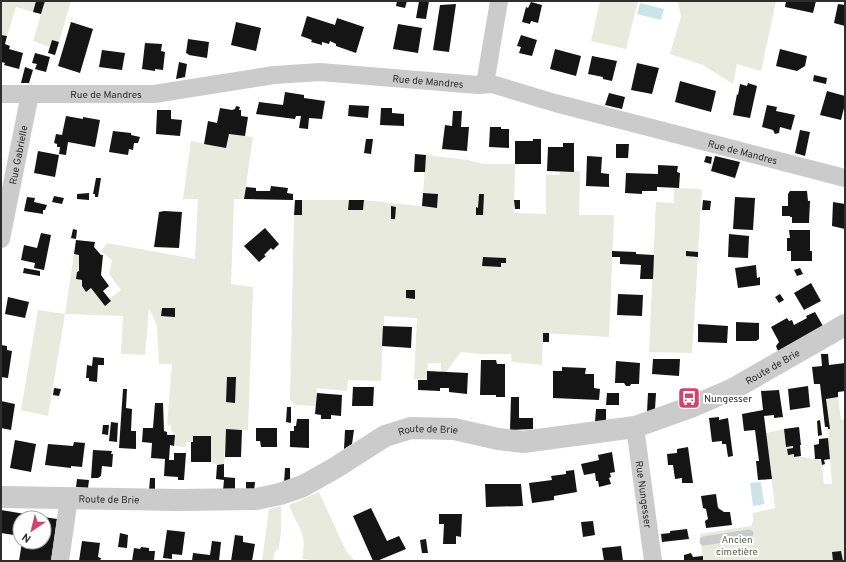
<svg xmlns="http://www.w3.org/2000/svg" width="846" height="562" viewBox="0 0 846 562" font-family="Overpass,sans-serif">
<style>
.green{fill:#e7eadd;fill-rule:evenodd}
.water{fill:#cbe4e8}
.building{fill:#151515}
.lines{fill:none;stroke-linecap:round;stroke-linejoin:round}
.service{stroke:#cbcbcb;stroke-width:9}
.minor{stroke:#cbcbcb;stroke-width:18}
.tertiary{stroke:#cbcbcb;stroke-width:22}
.labels{text-anchor:middle;stroke-width:4;stroke-linejoin:round;paint-order:stroke}
.street-label{font-size:10px;fill:#2e2e2e;stroke:#fff}
.poi-label{font-size:10px;fill:#2e2e2e;stroke:#fff;text-anchor:start}
.park-label{font-size:10px;fill:#5a6540;stroke:#fff}
</style>
<rect width="100%" height="100%" fill="#fff"/>
<path class="green" d="M1 1H36L33 12 16 7 7 36 1 35Z
M45 1H71L59 42 52 40 50 47 33 41Z
M600 1H638L626 49 591 41Z
M678 1H776L761 71 737 64 733 84 703 65 670 54 681 17Z
M229 134 253 137 244 199H234L231 284 253 287 248 430 226 429 224 464 217 465 211 462V436H193V442H186V447L174 446 175 435 171 430V425H167L172 364H159L157 326 149 308 145 355 121 354 123 316 65 314 48 416 21 410 38 310 65 314 74 254 79 255V271L77 272 76 279 82 280V286L86 292 91 288 105 306 111 302 109 299 121 290 109 274 112 260 101 251 107 243 195 259 198 199H183L191 141 226 148Z
M426 155 468 160 483 164H515L514 213 546 214V175H559L560 172 580 171 579 215H614L609 337 543 333 542 365 512 362 511 354H481L461 352 446 372H441V363H428L427 380 414 379 417 318 384 316 381 381 348 380 347 391 317 388 316 406 296 405 290 400 294 215H302V200H349V210H363L364 200 437 208 438 194 423 193ZM482 257 506 258V263H501L500 267 483 266Z
M674 188 702 189 698 252 686 251V256L698 257 692 353 649 352 656 202 674 203Z
M838 397 841 420 845 419V561H843L841 551 832 552 833 561H703L700 534 751 526 753 522V513L775 508 766 433 784 429 786 447 793 446V448L787 449 788 454H794L795 457C804 456 812 460 821 459L824 484H832L828 438 830 429 826 399Z
M319 492 346 551 355 561H312L311 560 302 559C308 531 297 528 289 505Z
M281 506V532L279 548 274 553 273 561H262L269 509Z"/>
<path class="water" d="M640 3 664 9 661 20 637 14Z
M761 482 764 504 753 506 750 483Z"/>
<path class="building" d="M36 1H45L41 14 33 12Z
M397 1H407L405 8 396 6Z
M419 1H429L426 19 416 18Z
M786 1H816L813 13 785 7Z
M531 2 542 5 538 23 531 21 530 24 522 22 526 7 528 8Z
M456 4 449 52 433 50 440 5Z
M838 4 845 5V26L834 23Z
M307 16 335 25 337 18 364 27 356 53 336 46V44L330 41 329 44 322 42V45L311 42 312 40 301 36Z
M71 22 93 29 80 73 58 66Z
M236 22 261 28 256 51 231 45Z
M398 24 422 28 418 53 393 49Z
M1 35 7 36 5 44 10 46 9 49 23 53 19 69 4 65 5 63 1 62Z
M521 35 537 40 532 56 519 53 521 47 517 46Z
M188 39 209 42 207 58 189 55 188 54 186 53Z
M52 40 59 42 55 55 48 53Z
M145 43 162 44 161 51 165 52 163 70 155 69V71L142 69Z
M555 49 581 56 576 76 550 69Z
M780 49 807 56 805 66 797 71 776 66Z
M102 50 125 53 122 70 99 67Z
M35 53 50 57 46 72 35 69 37 64 32 63Z
M592 56 617 61 612 81 603 79V77L588 74Z
M179 62 187 64 185 77 176 79Z
M637 63 659 68 652 94 631 90Z
M25 67 33 70 29 83H21Z
M814 75 827 78 826 84 813 81Z
M680 81 716 91 711 112 675 102Z
M748 83 757 86 750 118 733 115 737 94 738 95 740 84 747 86Z
M827 91 845 96V104L841 120 820 115Z
M285 92 304 95V98L325 101 322 119 309 118 308 129 299 128 301 116H296L295 119 256 114 259 102 283 105Z
M609 93 625 97 622 109 605 105Z
M349 105 369 106 368 118 348 116Z
M767 105 777 107 776 111 795 115 791 130 780 127 779 133 775 134 773 130 762 127Z
M236 106 240 107 239 110H241V116L248 117 245 136 229 134 226 148 204 144 208 121 217 123 220 108 232 110 235 109Z
M381 108H392V113L404 114V126L380 125Z
M157 110H171V119L182 120 180 136 156 134Z
M453 111H462L461 127H469L467 151 442 149 445 125 452 126Z
M66 116 83 119V117L100 120 95 147 68 142 66 155 59 154 60 147H57V144L54 143 56 134 62 135Z
M490 127H501V129H509V148L489 147Z
M800 130 810 132 805 156 795 153Z
M113 131 131 133V135L140 137 138 143H134L133 150 129 149 128 155 109 152Z
M366 139H373L371 154 364 153Z
M533 139H541V164H515V141H533Z
M563 143H574V172L547 171 548 147H563Z
M616 144H629L628 158H616Z
M38 151 59 155 55 177 34 173Z
M415 154 426 155 425 172H414Z
M587 156 602 157 601 173 609 174V187L586 186Z
M706 156 712 157 711 164 704 162Z
M715 156 740 162 735 178 711 171Z
M658 165 678 166 677 172 680 173 679 188 657 187V191H642V194L625 193 626 173 658 174Z
M96 178H101L98 197H95V194H93Z
M271 186 288 188 287 193 293 194V200L244 199 246 187 256 188V191H270Z
M790 191H807L808 201H810L809 223H792V217H790V216H782V206H788V194Z
M89 193V200L77 199V194Z
M423 193 438 194 437 208 422 206Z
M479 194H484L483 215H476V207L478 208Z
M54 196 64 198 62 204 52 202Z
M27 197 35 198 34 202 47 205 45 210H43V214L24 211Z
M735 197 755 198 753 230 733 229Z
M295 200H302V215H294Z
M349 200H364L363 210H348Z
M514 200H520V209H515Z
M703 200 711 201 710 210H702Z
M833 202 845 204V229L832 226Z
M391 206 396 207 395 219H391Z
M164 211 182 212 179 248 154 247 159 212Z
M265 228 279 244 273 250 271 248 264 255 266 256 259 262 244 246Z
M73 229 77 230 76 239 71 238Z
M789 230H810V251H812V261H791V251H787V238H790Z
M41 233 51 235 44 270 34 268 35 263 21 260 24 245 37 248Z
M729 234 749 236 748 258 728 257Z
M76 240 95 242 94 247 101 255H103L101 275 109 286 103 291 111 301 105 306 91 288 86 292 82 286V280L76 279 77 272 79 271V255L74 254Z
M612 251 636 252V254L654 255 653 279H640L641 265 620 264V257H612Z
M686 251 698 252V257L686 256Z
M483 257 506 258V263H501V267L482 266Z
M756 265 757 278 760 277V285L738 288 735 268Z
M24 268 40 271V276L23 273Z
M800 268 803 274 797 276 794 270Z
M811 283 821 301 804 310 794 293Z
M406 290H415V299L406 298Z
M618 294 643 295 642 316 617 315Z
M780 294 784 300 779 303 775 297Z
M8 297 29 302 25 318 5 314Z
M162 308H175V317L161 316Z
M815 312 823 326 778 351 776 346 779 342 771 327 787 318 789 321 792 320 794 325 807 318 806 316Z
M736 322 759 323V339L756 341H736Z
M698 324 728 326 727 343 698 342Z
M383 326 412 327 411 348 382 346Z
M543 333H549V342H543Z
M1 345 7 346V350L12 351 8 378 1 377Z
M821 354H828L829 365 845 363V391L838 392V397L826 399 830 429H828V427H825L820 384H814L812 367 822 366Z
M93 357 104 358V365H98L97 382 89 381V378H86L87 365 92 366Z
M653 359H680L679 376 652 374Z
M481 360H496L497 364H505V397H496V395H480Z
M616 361 640 363 639 384H631L630 386H626L624 383H615Z
M562 367 586 368 585 374H594V388L600 389 599 400 553 398V371H562Z
M427 371 468 373 467 394 449 392V388H440V391L418 390V380H427Z
M227 377H236L235 403 226 402Z
M808 386 810 407 790 410 788 389Z
M353 387H374L373 406H352Z
M54 388 61 389 59 396 53 395Z
M123 389H127L126 408 132 409 131 431H136V449L119 448Z
M779 390 783 417 774 418V415L764 416 772 479 758 480 756 461H759L755 430 744 431 742 414 763 410 761 391Z
M317 393 342 395 341 416 331 415V419H321V415L315 414Z
M607 393H619V405H606Z
M648 393H656L655 409 647 412Z
M511 397H519V418H533V429L510 430Z
M1 401 15 404 11 430 1 428Z
M155 403H163L164 431 167 432V435H175L174 446 170 445 169 460H174V453H186L184 480H178V477L164 476 165 459 151 458 152 443 142 442 143 428H153Z
M287 407H291V423L286 422Z
M596 409H606V421L595 422Z
M719 417V420L728 418 733 456 728 457 726 444H722V441L712 442 709 418Z
M297 419H309V448L290 447V431H294V426H296Z
M820 420 822 435 818 436 817 421Z
M111 422 118 423 117 442 109 441Z
M103 425H109L108 435 102 434Z
M799 427 801 445H800L801 456 794 457V454L788 455 787 449 793 448V446L786 447 784 429Z
M256 428H277V447H261L260 441H256Z
M226 429 242 430 241 457H225Z
M345 430H354L352 444 344 449Z
M193 436H211V462H191V442H193Z
M828 438 830 459 824 460 825 464 822 465 821 459H815L814 445 819 444V439Z
M15 440 36 444 31 472 10 468Z
M74 442 85 443 82 467 71 466V468L45 465 48 444 73 446Z
M688 447 693 483H682V478L675 479 673 465H668L667 454 677 453V449Z
M93 450 112 451 111 454H113L112 467 102 466 101 476 98 478H91Z
M612 452 615 472 610 473 611 477 609 478 611 484 599 487 598 481H596L595 473 584 475 581 464 599 460 598 455Z
M224 464V477L235 478V491H223L224 480 216 479 217 465Z
M285 468H290V480L284 483Z
M574 470 577 492 554 496V500L532 503 529 483 552 480 551 476 566 474V471Z
M150 478H155V491H149Z
M77 479 89 480 88 488 76 487Z
M246 482H255L254 492H246Z
M485 484H521L523 506 486 507Z
M716 494 718 508 724 512H730L732 525 706 528 705 521 708 519 706 509 703 508 701 496Z
M371 508 387 541 399 536 406 549 377 561H373L353 516Z
M1 510 25 514V515L42 518H20V536L1 533Z
M439 514H462L461 537 456 536V544H443L444 524H439Z
M44 517 57 519 51 561H19L22 542H44Z
M593 521 595 535 583 537 581 522Z
M687 529 689 539 662 542 661 534 670 533V531Z
M167 530 185 532 182 555 172 554V559L163 558Z
M120 533 128 535 127 548 118 547Z
M235 535 243 536V542L255 544 252 561H231Z
M426 539 428 553H422L420 540Z
M82 541 100 543 98 557 101 558 100 561H79Z
M212 541 221 542 219 561H192L193 553 210 555Z
M621 546 623 561H604L602 548Z
M141 547 149 548V551H155L154 561H132L134 548 140 549Z
M841 551 843 561H833L832 552Z
M691 553 693 557 703 556V561H684V555Z"/>
<g class="lines">
<path class="service" d="M704 541 749 534"/>
<g class="minor">
<path d="M485 84 499 1"/>
<path id="s1" d="M1 94H154L274 75 320 72 478 85 492 84 555 103 845 178"/>
<path id="s2" d="M1 239 30 94"/>
<path id="s3" d="M635 427 653 561"/>
<path d="M60 561 69 498"/>
</g>
<path class="tertiary" id="s4" d="M1 497 178 500 256 499 280 494 303 486 335 468 385 436 411 428 454 429 498 439 523 442 635 427 691 407 733 389 845 325"/>
</g>
<defs>
<g id="bus-square" transform="scale(1.15)"><rect x="-9" y="-9" width="18" height="18" rx="4" fill="#d24370" stroke="#fff"/><path d="M-5-6H5V4H4V6H2V4H-2V6H-4V4H-5ZM-3.5-4V0h7V-4ZM-3.5 1.2v1.5H-2V1.2ZM2 1.2v1.5H3.5V1.2Z" fill="#fff"/></g>
</defs>
<g fill-rule="evenodd">
<use href="#bus-square" x="689" y="398"/>
</g>
<g class="labels">
<g class="street-label">
<text dy="4" stroke="none"><textPath href="#s1" startOffset="429">Rue de Mandres</textPath></text>
<text dy="4" stroke="none"><textPath href="#s1" startOffset="105">Rue de Mandres</textPath></text>
<text dy="4" stroke="none"><textPath href="#s1" startOffset="753">Rue de Mandres</textPath></text>
<text dy="4" stroke="none"><textPath href="#s2" startOffset="86">Rue Gabrielle</textPath></text>
<text dy="4" stroke="none"><textPath href="#s4" startOffset="804">Route de Brie</textPath></text>
<text dy="4" stroke="none"><textPath href="#s4" startOffset="444">Route de Brie</textPath></text>
<text dy="4" stroke="none"><textPath href="#s3" startOffset="68">Rue Nungesser</textPath></text>
<text dy="4" stroke="none"><textPath href="#s4" startOffset="108">Route de Brie</textPath></text>
</g>
<g class="poi-label">
<text x="704" y="402">Nungesser</text>
</g>
<g class="park-label">
<text x="737" y="543">Ancien<tspan x="737" dy="12">cimetière</tspan></text>
</g>
</g>
<rect width="846" height="562" fill="none" stroke="#2e2e2e" stroke-width="4"/>
<g transform="translate(32 530) rotate(215)"><circle r="19" fill="#ffffff" stroke="#ababab"/>
<path d="M0-3L7 15L0 10L-7 15Z" fill="#d24370"/>
<text y="-6" font-size="11" font-weight="bold" text-anchor="middle" fill="#2e2e2e">N</text>
</g>
</svg>
